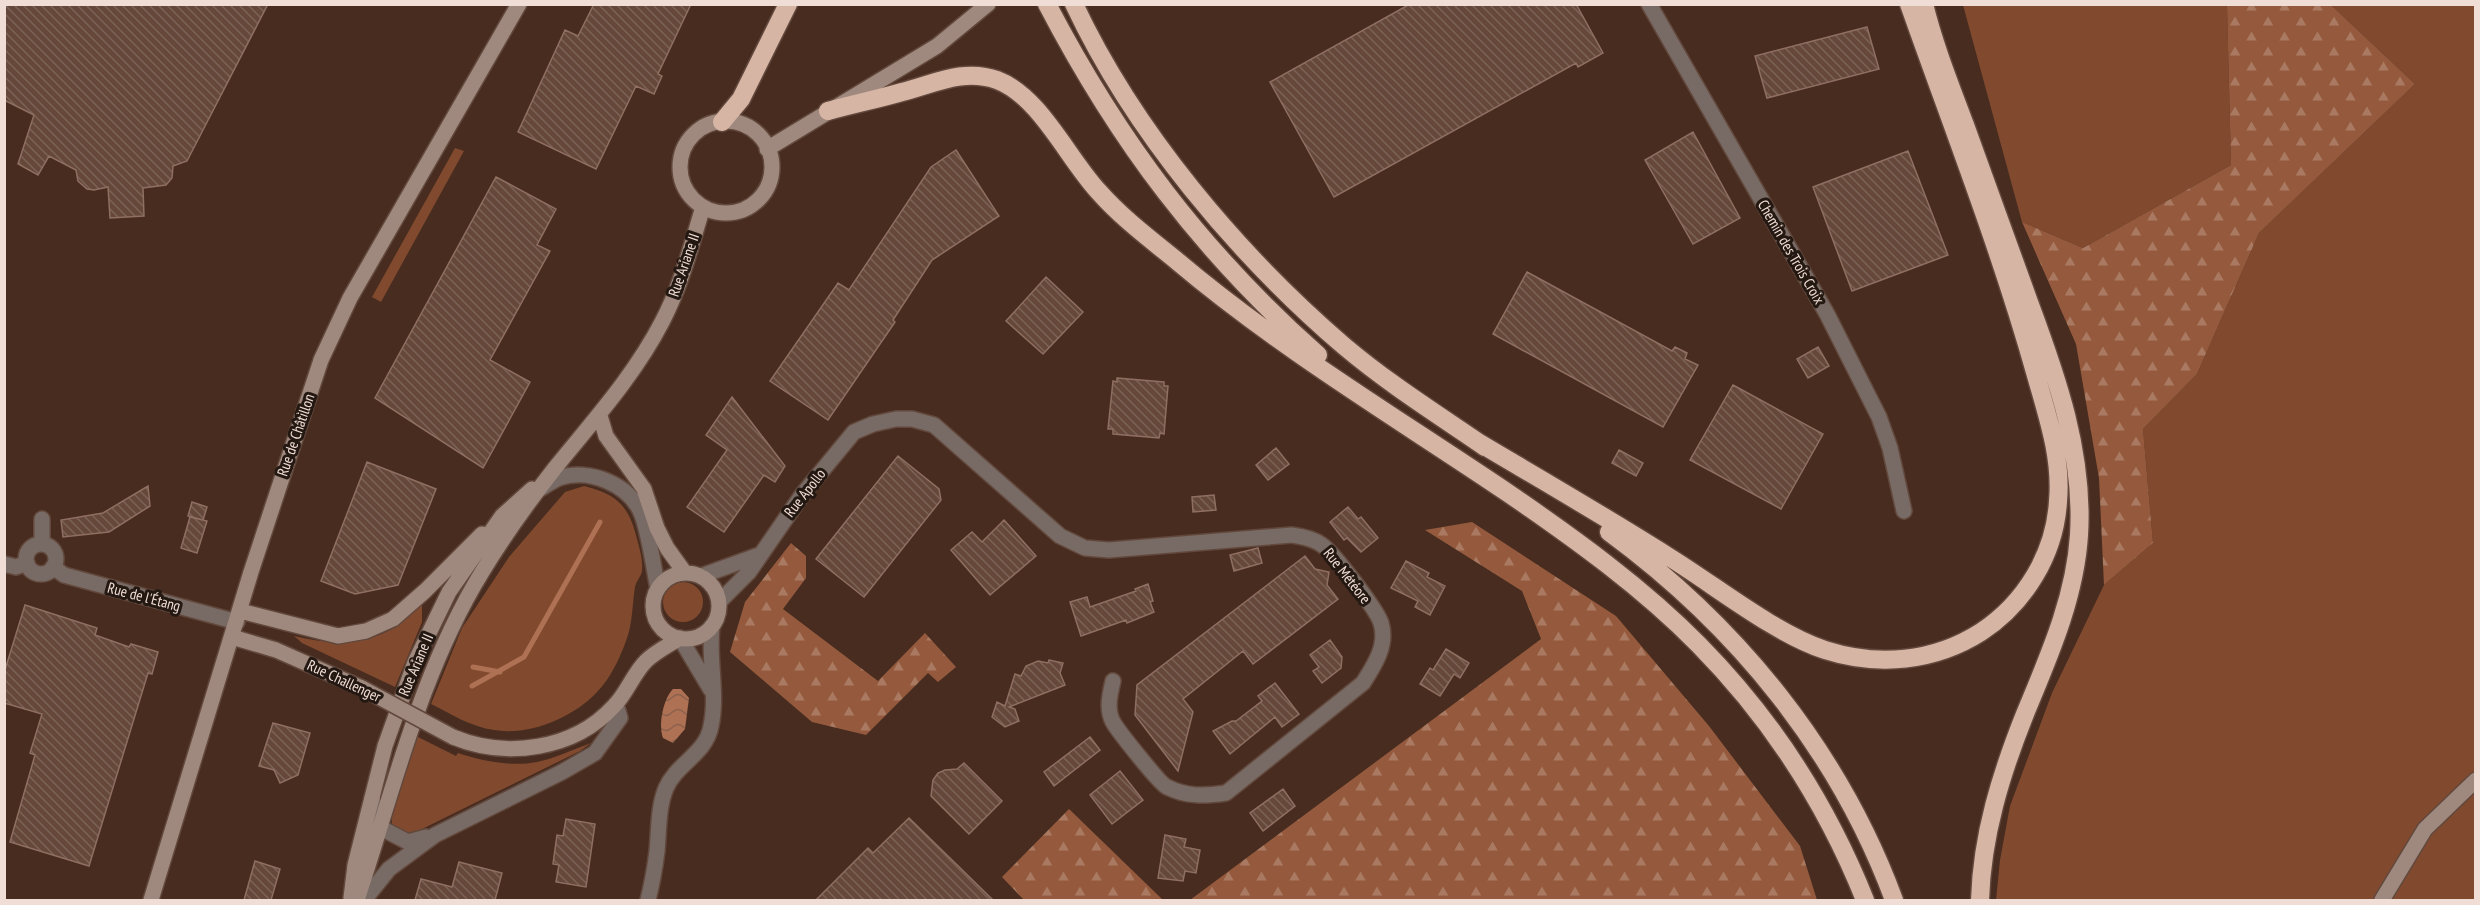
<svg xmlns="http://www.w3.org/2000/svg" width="2480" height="905" viewBox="0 0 2480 905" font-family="'PT Sans Narrow',sans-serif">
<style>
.grass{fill:#814a2f}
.forest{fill:url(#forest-firs)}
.water{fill:url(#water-waves)}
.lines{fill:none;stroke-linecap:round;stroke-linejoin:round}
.stream{stroke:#af7154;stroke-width:5}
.building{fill:url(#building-back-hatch);stroke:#8f6f61;stroke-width:1.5}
.street-casing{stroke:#62483c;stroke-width:18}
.secondary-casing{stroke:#62483c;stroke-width:18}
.highway-casing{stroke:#62483c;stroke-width:21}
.street{stroke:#786a64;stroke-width:15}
.secondary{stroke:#9f897e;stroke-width:15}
.highway{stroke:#d7b5a5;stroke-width:18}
.secondary-bridge-casing{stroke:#62483c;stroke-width:18;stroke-linecap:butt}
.secondary-bridge{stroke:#9f897e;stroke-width:15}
.labels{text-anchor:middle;stroke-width:6;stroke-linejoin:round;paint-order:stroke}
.street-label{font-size:15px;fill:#f0ded6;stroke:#241812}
</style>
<defs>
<pattern id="forest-firs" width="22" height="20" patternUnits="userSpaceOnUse" patternTransform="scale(1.5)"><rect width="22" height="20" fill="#955a3d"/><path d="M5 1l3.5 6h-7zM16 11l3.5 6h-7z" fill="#a97961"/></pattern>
<pattern id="water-waves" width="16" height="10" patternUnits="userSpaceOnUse" patternTransform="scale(1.5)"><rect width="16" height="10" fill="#af7154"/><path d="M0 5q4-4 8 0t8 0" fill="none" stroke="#8b614d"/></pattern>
<pattern id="building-back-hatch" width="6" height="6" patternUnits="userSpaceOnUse" patternTransform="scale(1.5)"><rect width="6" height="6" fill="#65483a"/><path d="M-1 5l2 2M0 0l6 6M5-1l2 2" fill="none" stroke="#7b6256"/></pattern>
</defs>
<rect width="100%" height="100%" fill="#472c1f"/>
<path class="grass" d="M1963 5H2227L2231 165 2083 248 2022 222Z
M2331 5H2475V900H1996L2000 860 2010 806 2052 693 2104 585 2153 543 2143 429 2197 374 2259 233 2415 84Z
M455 148 464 151 381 302 372 297Z
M584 486C617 494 629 506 637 539 640 550 643 560 642 571 641 577 636 581 635 587 632 605 633 623 626 641 620 658 610 679 597 692 573 718 529 736 494 730 471 727 451 714 431 704L462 628 509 557 565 492Z
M663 602a20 20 0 1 1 40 0a20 20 0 1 1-40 0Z
M422 604V622L395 687 302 643 294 636C328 644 361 647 394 628 404 622 413 611 422 604Z
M414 735 456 756 458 753C482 761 512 767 537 762 556 758 574 749 591 743L580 751 410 835 392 827V816Z"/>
<path class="forest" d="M2227 5H2331L2415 84 2259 233 2197 374 2143 429 2153 543 2104 585 2099 478 2076 344 2022 222 2083 248 2231 165Z
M1472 522 1616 616 1709 726 1800 846 1817 900H1190L1541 639 1522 591 1425 530Z
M791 543 806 556V578L783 609 878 681 925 633 956 667 938 682 928 673 866 735 812 722 730 652 745 602Z
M1069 809 1163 900H1024L1002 877Z"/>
<path class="water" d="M673 689H681L689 698 685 729 673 743 663 738C658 725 663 699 673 689Z"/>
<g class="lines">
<path class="stream" d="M473 667 500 672
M472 686 524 657 600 522"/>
</g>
<path class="building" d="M4 4H268L187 161 173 166 172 178 166 185 143 188 144 216 110 218 108 187 94 190 87 189 78 181 76 170 49 156 38 175 18 164 34 115 4 100Z
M594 4H691L658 74 662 76 654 94 636 86 596 169 518 132 565 30 578 36Z
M1410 4H1576L1603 53 1578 67 1576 63 1334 197 1270 82Z
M1867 27 1879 69 1767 98 1755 56Z
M1693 132 1740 218 1693 244 1645 160Z
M956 150 999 216 932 260 893 320 895 322 828 420 770 381 838 283 849 290 931 167Z
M1908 151 1948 255 1852 291 1813 187Z
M496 177 556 209 537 245 550 251 490 360 530 382 483 468 375 398Z
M1527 272 1672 351 1675 347 1687 353 1685 359 1698 365 1663 427 1493 334Z
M1046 277 1083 312 1043 354 1006 321Z
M1818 347 1829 366 1808 378 1797 359Z
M1117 378 1164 382V386H1168L1164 434 1160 433 1159 438 1113 434V429H1108L1113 381 1117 382Z
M1733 385 1823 434 1781 509 1690 460Z
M732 397 785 466 775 482 764 475 724 532 687 507 727 450 706 435Z
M1276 448 1289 464 1268 480 1256 465Z
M1619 450 1643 463 1636 476 1612 463Z
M898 456 939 489 941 500 864 597 816 559Z
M367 462 436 489 398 585 355 594 321 581Z
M148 486 150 506 109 532 63 537 61 520 103 513Z
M1214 495 1216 510 1193 512 1192 497Z
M192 502 207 507 203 520 188 516Z
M1348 507 1358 519 1361 517 1378 538 1361 552 1347 538 1344 540 1330 522Z
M190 517 207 521 197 553 181 548Z
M1004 520 1036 556 990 595 951 550 972 532 982 542Z
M1258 548 1262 563 1234 571 1230 555Z
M1305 556 1315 569 1329 572 1327 585 1338 599 1253 664 1243 651 1183 699 1193 712 1178 771 1135 715 1137 685Z
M1406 561 1429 573 1427 577 1445 586 1430 615 1415 607 1418 601 1391 588Z
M1148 584 1153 601 1150 602 1154 612 1127 623 1126 620 1081 636 1070 602 1087 597 1090 607 1136 591 1135 589Z
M25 605 97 628 95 635 129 647 131 644 158 652 152 674 148 673 89 866 10 842 35 755 30 753 42 714 4 703V673Z
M1330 640 1342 657 1341 668 1322 683 1313 671 1319 667 1310 655Z
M1446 649 1469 663 1460 678 1454 674 1440 696 1420 684 1430 668 1433 670Z
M1049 660 1063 663 1060 673 1065 685 1009 707 1015 709 1019 721 1005 727 992 717 997 702 1005 706 1015 674 1021 676 1026 666 1038 661 1048 663Z
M1275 683 1299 714 1282 727 1275 717 1230 754 1213 731 1232 721H1236L1262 701 1258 696Z
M273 723 310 733 298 775 280 783 274 770 259 766Z
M1090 737 1100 750 1054 786 1044 772Z
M964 763 1002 801 969 834 931 796 933 780 938 773 945 770 957 769Z
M1120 771 1143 800 1112 824 1090 795Z
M1283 789 1295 806 1263 831 1250 813Z
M909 818 993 900H816L868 848 873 853Z
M566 819 595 824 586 887 556 882 559 865 553 864 557 835 563 836Z
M1165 835 1186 839 1184 847 1200 850 1196 873 1185 871 1183 881 1158 878Z
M255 861 280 869 271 900H244Z
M459 862 502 873 495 900H415L421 879 452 887Z"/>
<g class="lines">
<g class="street-casing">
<path id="street" d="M1649 4 1827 314 1879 417 1890 448 1904 511
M538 490C545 486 552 481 559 478 589 468 630 484 642 515 650 538 653 565 658 589
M42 544V519
M26 559a15 15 0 1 1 30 0a15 15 0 1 1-30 0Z
M4 564 16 567 27 563
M53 567 64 575 237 622
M701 576 759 555
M719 602 749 572 802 495 854 432 873 424 896 419H912L934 425 1060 536 1085 548 1109 550 1292 535C1302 537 1313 538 1322 545 1333 552 1377 610 1381 623 1388 645 1374 666 1363 683L1226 793C1205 796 1187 797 1167 787 1160 784 1118 731 1113 722 1106 709 1110 694 1113 681
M680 638 711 690
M372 798 381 828 408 842 426 837
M364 900 389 869 435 835 562 772 595 753 620 718 616 704
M648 900C652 884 655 867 657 851 659 830 658 807 666 788 677 763 706 754 711 726 718 693 708 659 712 626"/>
</g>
<g class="secondary-casing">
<path id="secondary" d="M680 167a46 46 0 1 1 92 0a46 46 0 1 1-92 0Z
M767 149 937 46 988 4
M600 416 606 436 644 489 657 528 667 548 685 573
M653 606a33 33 0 1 1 66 0a33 33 0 1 1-66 0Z
M240 611 338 636 366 631 393 619 425 591 482 534
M232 637 276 650 362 688
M453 737C506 759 574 750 614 706 627 693 633 674 646 661 655 652 669 645 680 638
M351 898 355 865 385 746 415 662 449 592 502 516 532 489
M151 900 251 572 321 360 350 298 519 4
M357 900C394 789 420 673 482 572 504 536 529 501 555 468 593 421 634 376 662 322 681 286 691 246 703 207
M2382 900 2425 829 2476 780"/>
</g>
<g class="highway-casing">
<path id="highway" d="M1047 4C1119 142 1202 252 1318 355
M1074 4C1134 132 1238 255 1344 346 1389 384 1437 414 1485 447
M1924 4C1934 45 1950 85 1965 125 1986 184 2008 243 2029 302 2057 377 2084 454 2079 535 2075 598 2049 656 2025 714 2001 774 1982 835 1980 900
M828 111C853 104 878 99 902 92 934 84 963 68 997 80 1040 96 1068 159 1099 192 1122 218 1150 239 1177 261 1280 348 1397 418 1508 493 1575 539 1642 587 1699 645 1771 718 1827 805 1865 900
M722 122 741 99 788 4
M1476 441C1540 479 1606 517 1669 557 1716 586 1774 633 1825 650 1878 667 1934 662 1981 632 2025 603 2055 554 2058 501 2062 457 2047 415 2035 372 2000 248 1952 126 1909 4
M1609 532C1737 626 1839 751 1894 900"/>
</g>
<use href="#street" class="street"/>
<use href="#secondary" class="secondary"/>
<use href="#highway" class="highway"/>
<g class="secondary-bridge-casing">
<path id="secondary-bridge" d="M362 688 453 737"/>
</g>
<use href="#secondary-bridge" class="secondary-bridge"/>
</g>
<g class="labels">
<g class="street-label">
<text transform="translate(1791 252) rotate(60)" y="5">Chemin des Trois Croix</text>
<text transform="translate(684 265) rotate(-71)" y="5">Rue Ariane II</text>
<text transform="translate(296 435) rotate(-71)" y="5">Rue de Châtillon</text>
<text transform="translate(805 493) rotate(-52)" y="5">Rue Apollo</text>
<text transform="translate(1347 576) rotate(52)" y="5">Rue Météore</text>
<text transform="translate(144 597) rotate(15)" y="5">Rue de l'Étang</text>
<text transform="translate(416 665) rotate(-67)" y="5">Rue Ariane II</text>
<text transform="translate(344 681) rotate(25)" y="5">Rue Challenger</text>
</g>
</g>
<rect width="2480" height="905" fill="none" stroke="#f0ded6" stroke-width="12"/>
</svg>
